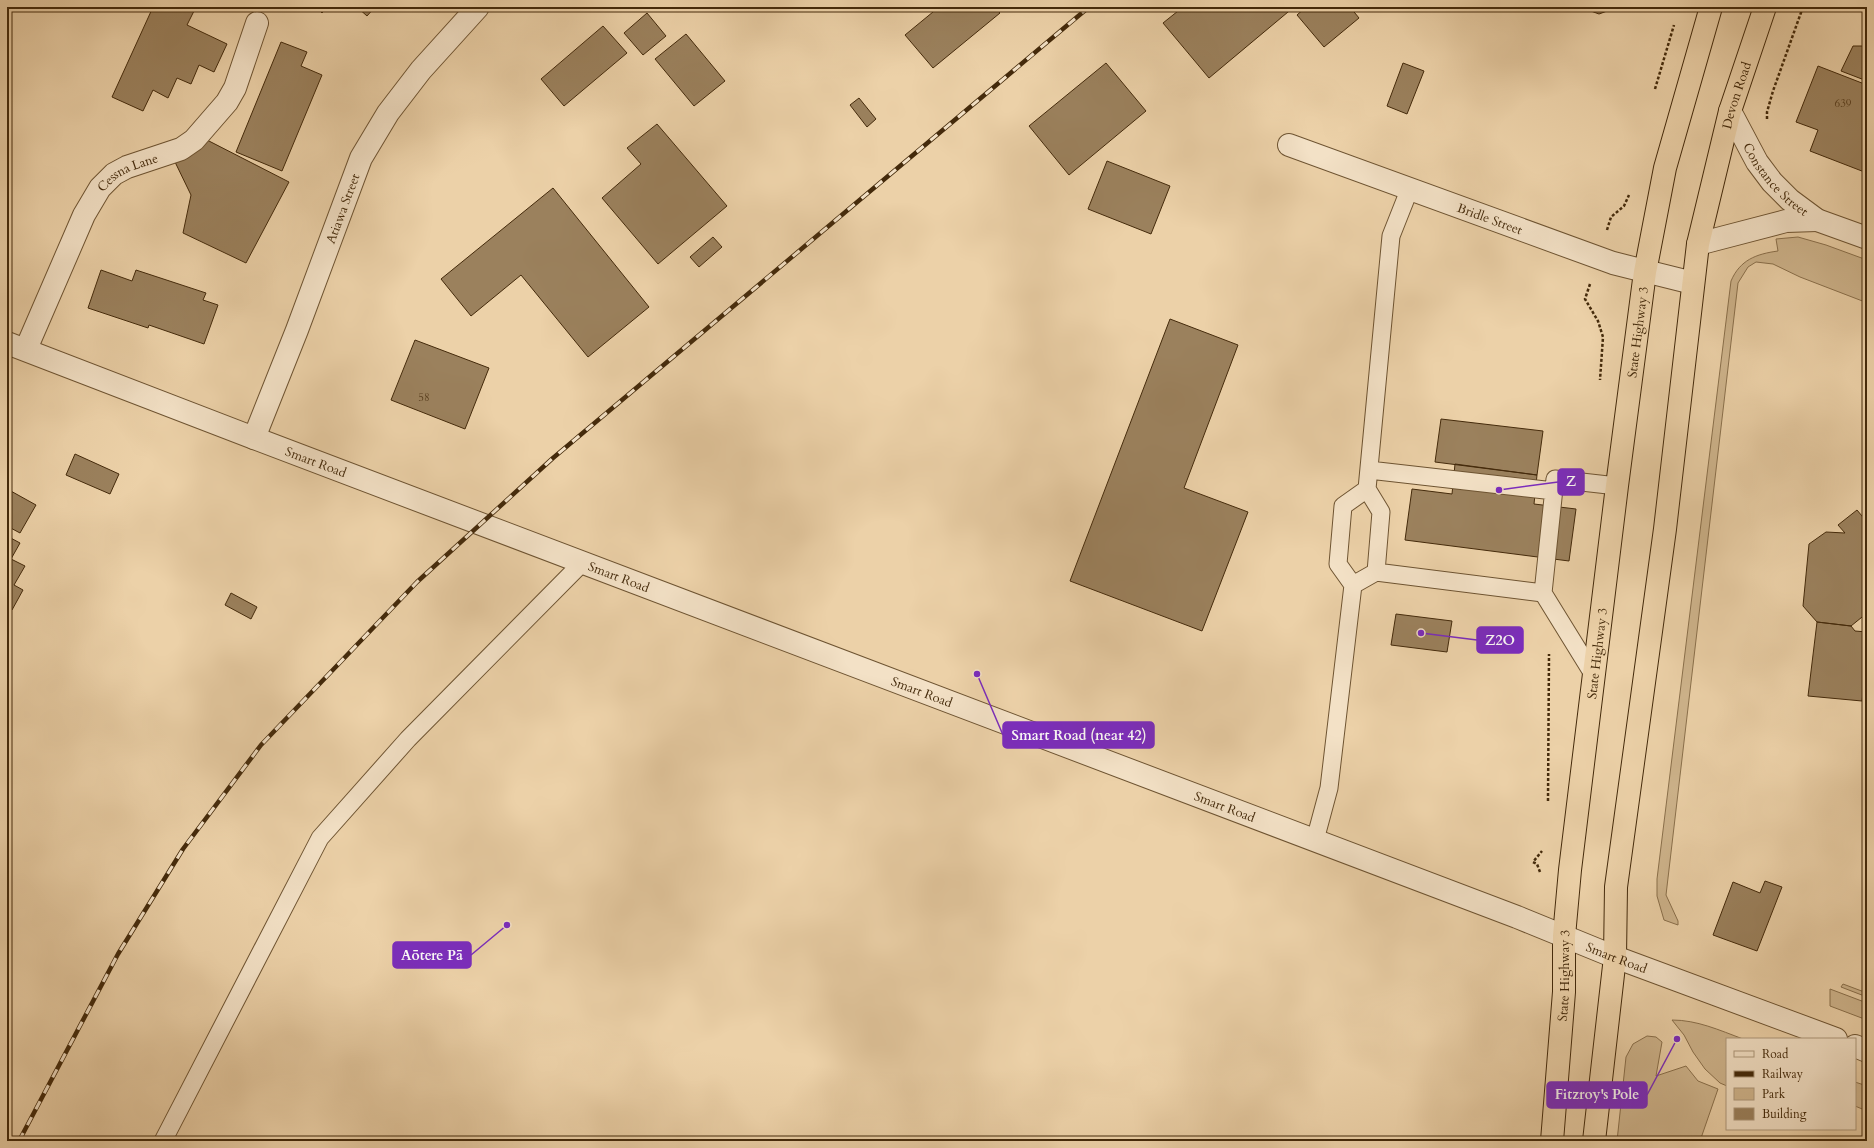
<svg xmlns="http://www.w3.org/2000/svg" width="1874" height="1148" viewBox="0 0 1874 1148" font-family="Cardo,serif">
<style>
.green{fill:#cfb58d;stroke:#8a704c}
.building{fill:#9b815d;stroke:#442a0b}
.lines{fill:none;stroke-linecap:round;stroke-linejoin:round}
.service-casing{stroke:#6e5432;stroke-width:19}
.minor-casing{stroke:#6e5432;stroke-width:24}
.trunk-casing{stroke:#442a0b;stroke-width:24}
.path{stroke:#442a0b;stroke-width:2.5;stroke-dasharray:3 2;stroke-linecap:butt}
.service{stroke:#f3e1c6;stroke-width:17}
.minor{stroke:#f3e1c6;stroke-width:22}
.trunk{stroke:#ecd1a8;stroke-width:22}
.rail-casing{stroke:#442a0b;stroke-width:4.5}
.rail{stroke:#f3e1c6;stroke-width:3;stroke-dasharray:9;stroke-linecap:butt}
.labels{text-anchor:middle;stroke-width:4;stroke-linejoin:round;paint-order:stroke}
.number-label{font-size:11px;fill:#5a4020}
.street-label{font-size:13px;fill:#442a0b;stroke:#f3e1c6}
.leader{fill:none;stroke:#7b2cbf;stroke-width:1.5}
.callout-dot{fill:#7b2cbf;stroke:#f3e1c6;stroke-width:1.5}
.callout{fill:#7b2cbf;stroke:#7b2cbf;stroke-width:1.5}
.callout-label{font-size:14px;text-anchor:middle;font-weight:bold;fill:#fff}
</style>
<rect width="100%" height="100%" fill="#ecd1a8"/>
<filter id="stains"><feTurbulence type="fractalNoise" baseFrequency=".005" numOctaves="4"/><feColorMatrix values="0 0 0 0 .2 0 0 0 0 .09 0 0 0 0 .02 0 0 0 .5 -.17"/></filter>
<radialGradient id="worn" r=".72"><stop offset=".6" stop-color="#630" stop-opacity="0"/><stop offset="1" stop-color="#630" stop-opacity=".3"/></radialGradient>
<path class="green" d="M1798 237 1826 245 1867 260V295L1865 302 1800 277 1773 264 1756 262 1748 267 1738 283 1666 895 1678 921V925L1664 920 1657 896V879L1731 281C1740 260 1756 254 1778 251L1776 239Z
M1843 984 1867 993V997L1841 987Z
M1830 989 1867 1003V1020L1830 1006Z
M1672 1020C1697 1020 1719 1030 1743 1039H1727V1086L1720 1083 1705 1069 1693 1052 1684 1035Z
M1647 1036 1656 1037 1662 1042 1656 1076 1686 1066 1698 1081 1718 1089 1700 1141H1617L1626 1057 1633 1044Z
M1855 1082 1867 1086V1111L1855 1106Z"/>
<path class="building" d="M153 7H196L187 25 227 44 214 72 199 65 191 84 177 78 168 98 153 90 143 111 112 97Z
M316 7H327L322 13Z
M357 7H375L367 16Z
M939 7H994L1000 13 933 68 905 35Z
M1183 7H1294L1209 78 1163 23Z
M1306 7H1350L1359 18 1324 47 1297 15Z
M1580 7H1618L1599 14Z
M647 13 666 36 643 55 624 33Z
M603 26 627 53 564 106 541 79Z
M686 34 725 81 694 106 655 59Z
M281 42 307 52 301 66 322 75 282 171 236 152Z
M1853 46H1867V81L1841 71Z
M1106 63 1146 111 1069 175 1029 126Z
M1403 63 1424 71 1407 114 1387 106Z
M1818 66 1867 85V173L1810 151 1818 130 1796 122Z
M859 98 876 119 867 127 850 105Z
M657 124 727 206 658 264 602 198 641 164 627 148Z
M207 140 289 182 246 263 183 233 191 195 175 162Z
M1107 161 1170 186 1151 234 1088 209Z
M553 188 649 307 588 357 521 275 471 316 441 279Z
M713 237 722 247 699 267 690 257Z
M101 270 132 281 136 270 206 293 203 300 218 305 204 344 149 325 148 328 88 308Z
M1170 319 1238 345 1184 488 1248 512 1202 631 1070 581Z
M415 340 489 368 465 429 391 400Z
M1441 419 1543 431 1537 475 1435 462Z
M75 454 119 474 110 494 66 475Z
M1455 464 1537 475 1534 504 1576 509 1569 561 1405 540 1412 489 1452 494Z
M9 490 36 505 20 533 7 526V493Z
M1857 510 1867 522V613L1851 626 1817 622 1803 606 1809 544 1826 532 1845 533 1838 525Z
M7 536 20 543 11 559 25 566 14 585 23 590 12 610 7 607Z
M231 593 257 607 251 619 225 605Z
M1396 614 1452 621 1447 652 1391 645Z
M1817 622 1851 626 1855 631 1867 632V662L1862 701 1808 696Z
M1765 881 1782 887 1757 951 1713 935 1733 882 1760 893Z"/>
<g class="lines">
<g class="service-casing">
<path id="service" d="M1369 470 1554 491
M1376 572 1543 593
M1353 585 1338 564 1343 506 1367 489
M1593 674 1543 593 1555 479 1617 486
M1315 840 1329 788 1353 585 1376 572 1381 512 1367 489 1391 236 1410 188
M163 1141 320 838 408 739 583 562"/>
</g>
<g class="minor-casing">
<g id="minor">
<path id="s1" d="M1730 111 1757 162 1772 182 1790 200 1817 220 1867 238"/>
<path id="s2" d="M1289 145 1613 263 1693 283"/>
<path d="M1698 244 1786 221 1817 220"/>
<path id="s3" d="M7 343 254 438 1517 917 1615 957 1836 1039"/>
<path id="s4" d="M26 349 84 215 100 188 114 174 127 167 181 149 194 140 227 102 235 88 257 23"/>
<path id="s5" d="M254 438 297 330 361 158 388 113 421 70 478 7"/>
<path d="M1855 1046 1867 1051"/>
</g>
</g>
<g class="trunk-casing">
<g id="trunk">
<path id="s6" d="M1552 1141 1564 992V936L1570 870 1617 486 1645 272 1665 168 1711 7"/>
<path id="s7" d="M1594 1141 1615 957 1616 887 1665 529 1698 244 1730 111 1765 7"/>
</g>
</g>
<path class="path" d="M1655 89 1674 25
M1767 119V112L1773 91 1803 7
M1607 230 1611 217 1624 206 1629 195
M1590 284 1585 299 1598 321 1603 337 1600 380
M1548 801 1549 654
M1540 872 1537 864 1533 862 1542 851"/>
<use href="#service" class="service"/>
<use href="#minor" class="minor"/>
<use href="#trunk" class="trunk"/>
<g class="rail-casing">
<path id="rail" d="M19 1141 118 954 183 849 261 745 417 582 553 458 1089 7"/>
</g>
<use href="#rail" class="rail"/>
</g>
<g class="labels">
<g class="number-label">
<text x="1843" y="107">639</text>
<text x="424" y="401">58</text>
</g>
<g class="street-label">
<text dy="5" stroke="none"><textPath href="#s7" startOffset="1057">Devon Road</textPath></text>
<text dy="5" stroke="none"><textPath href="#s4" startOffset="210">Cessna Lane</textPath></text>
<text dy="5" stroke="none"><textPath href="#s1" startOffset="83">Constance Street</textPath></text>
<text dy="5" stroke="none"><textPath href="#s5" startOffset="246">Atiawa Street</textPath></text>
<text dy="5" stroke="none"><textPath href="#s2" startOffset="214">Bridle Street</textPath></text>
<text dy="5" stroke="none"><textPath href="#s6" startOffset="814">State Highway 3</textPath></text>
<text dy="5" stroke="none"><textPath href="#s3" startOffset="331">Smart Road</textPath></text>
<text dy="5" stroke="none"><textPath href="#s3" startOffset="655">Smart Road</textPath></text>
<text dy="5" stroke="none"><textPath href="#s6" startOffset="490">State Highway 3</textPath></text>
<text dy="5" stroke="none"><textPath href="#s3" startOffset="979">Smart Road</textPath></text>
<text dy="5" stroke="none"><textPath href="#s3" startOffset="1303">Smart Road</textPath></text>
<text dy="5" stroke="none"><textPath href="#s3" startOffset="1723">Smart Road</textPath></text>
<text dy="5" stroke="none"><textPath href="#s6" startOffset="166">State Highway 3</textPath></text>
</g>
</g>
<path class="leader" d="M1499 490L1558 482M1421 633L1477 640M977 674L1003 735M507 925L471 955M1677 1039L1647 1095"/>
<g class="callout-dot">
<circle cx="1499" cy="490" r="4"/>
<circle cx="1421" cy="633" r="4"/>
<circle cx="977" cy="674" r="4"/>
<circle cx="507" cy="925" r="4"/>
<circle cx="1677" cy="1039" r="4"/>
</g>
<g class="callout">
<rect x="1558" y="469" width="26" height="26" rx="4"/>
<rect x="1477" y="627" width="46" height="26" rx="4"/>
<rect x="1003" y="722" width="151" height="26" rx="4"/>
<rect x="393" y="942" width="78" height="26" rx="4"/>
<rect x="1547" y="1082" width="100" height="26" rx="4"/>
</g>
<g class="callout-label">
<text x="1571" y="486">Z</text>
<text x="1500" y="645">Z2O</text>
<text x="1079" y="740">Smart Road (near 42)</text>
<text x="432" y="960">Aōtere Pā</text>
<text x="1597" y="1099">Fitzroy's Pole</text>
</g>
<rect width="1874" height="1148" fill="none" stroke="#ecd1a8" stroke-width="24"/>
<rect x="8" y="8" width="1858" height="1132" fill="none" stroke="#442a0b" stroke-width="2"/>
<rect x="12" y="12" width="1850" height="1124" fill="none" stroke="#442a0b"/>
<rect x="1726" y="1038" width="130" height="92" fill="#f3e1c6" stroke="#ad987b"/>
<rect x="1734" y="1051" width="20" height="6" fill="#f3e1c6" stroke="#ad987b"/>
<text x="1762" y="1058" font-size="12" fill="#442a0b">Road</text>
<rect x="1734" y="1071" width="20" height="6" fill="#442a0b" stroke="#ad987b"/>
<text x="1762" y="1078" font-size="12" fill="#442a0b">Railway</text>
<rect x="1734" y="1088" width="20" height="12" fill="#cfb58d" stroke="#ad987b"/>
<text x="1762" y="1098" font-size="12" fill="#442a0b">Park</text>
<rect x="1734" y="1108" width="20" height="12" fill="#9b815d" stroke="#ad987b"/>
<text x="1762" y="1118" font-size="12" fill="#442a0b">Building</text>
<rect width="100%" height="100%" filter="url(#stains)"/>
<rect width="100%" height="100%" fill="url(#worn)"/>
</svg>
